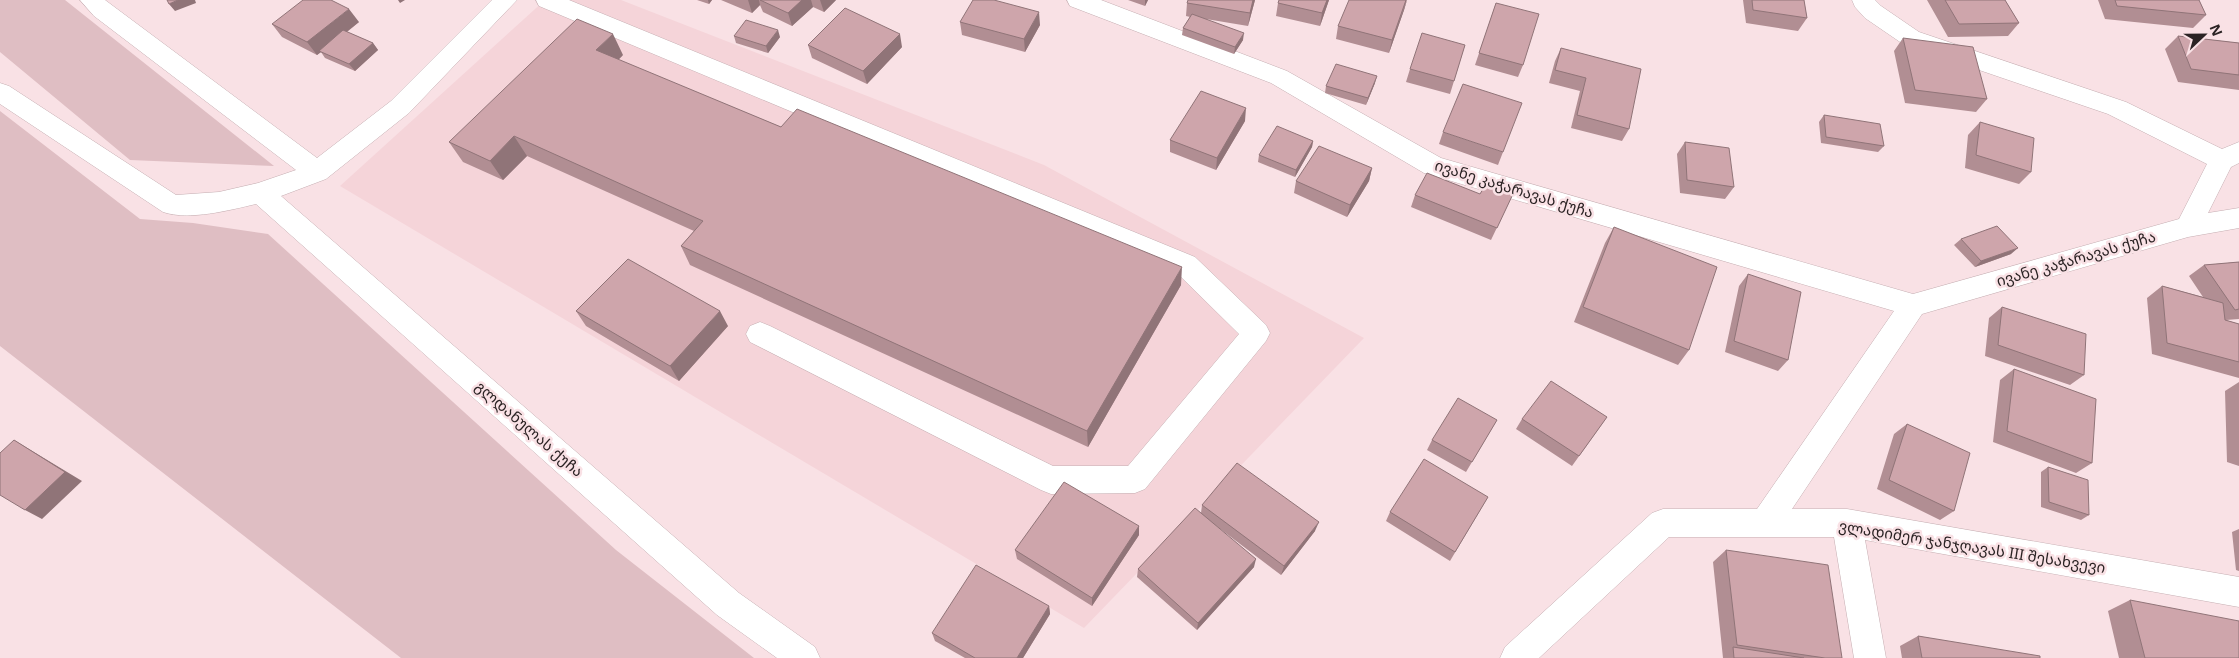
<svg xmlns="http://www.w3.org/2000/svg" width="2239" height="658" viewBox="0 0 2239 658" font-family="'Noto Sans','Noto Sans Georgian',sans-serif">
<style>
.built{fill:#f5d4d9}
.green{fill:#dfbec3}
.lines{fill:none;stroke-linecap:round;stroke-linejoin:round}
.minor-casing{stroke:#c5aeb2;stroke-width:1}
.minor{fill:#fff;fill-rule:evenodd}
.wall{fill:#b18e93}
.shaded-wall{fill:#907478}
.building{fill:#cea5ab;stroke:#907478}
.labels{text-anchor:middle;stroke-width:5;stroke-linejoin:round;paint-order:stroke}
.street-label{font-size:15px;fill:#2b2324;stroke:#f9e1e5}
</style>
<rect width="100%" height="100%" fill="#f9e1e5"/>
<path class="built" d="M545 0H621L1044 165 1364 338 1084 628 340 186Z"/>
<path class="green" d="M0 0H65L274 166 130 160 0 52Z
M0 111 140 219 193 223 268 234 616 550 754 658H401L0 346Z"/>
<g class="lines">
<g class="minor-casing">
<path id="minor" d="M80 0H105L317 158 391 101 492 0H517L409 113 326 179 281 196 739 593 815 647 820 658H777L717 615 256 204C230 210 189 221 163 212L0 104V83L9 86 176 195 219 192 258 183 296 170 94 16Z
M536 0H569L1195 257 1266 325 1270 333 1266 341 1145 489 1135 493 1051 494 1041 490 750 342 746 334 750 326 760 322 770 326 1053 466H1128L1239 334 1177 273 539 6Z
M1067 0H1101L1287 71 1441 158 1913 294 2179 219 2207 164 2108 114 1903 44 1865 18 1855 7 1852 0H1875L1881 6 1919 32 2126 102 2222 149 2239 142V163L2231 167 2208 213 2239 208V228L2188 237 1922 314 1792 509H1847L2239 577V607L1865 540 1886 658H1854L1834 537H1669L1539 658H1500L1505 647 1652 513 1663 509H1757L1894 311 1424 173 1271 83 1070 6Z"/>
</g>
<use href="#minor" class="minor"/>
</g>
<path class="wall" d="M697 0H712L709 4Z
M721 0H836L824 12 813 7 792 26 763 12 760 5 752 13Z
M1128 0H1148L1145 6Z
M1255 0 1248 26 1206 19 1243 40 1234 54 1182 35 1183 28 1190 17 1186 16 1187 3Z
M1329 0 1320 26 1276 16 1278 3Z
M1407 0 1404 10 1389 53 1336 39 1338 26Z
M1743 0H1804L1807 18 1798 31 1746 23Z
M1927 0H2005L2019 23 2008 36 1948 37Z
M2098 0H2199L2206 15 2193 28 2105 19Z
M1496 3 1523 65 1518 77 1475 65Z
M359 22 347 32 373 43 378 50 355 71 325 58 321 52 317 55 282 37 272 24Z
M960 22 1040 25 1025 52 962 35Z
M734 36 780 37 768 53 736 43Z
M2178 36 2239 43V90L2178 82 2165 49Z
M1903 38 1987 99 1976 112 1905 103 1894 51Z
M808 45 902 47 867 84 812 58Z
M1465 45 1450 94 1406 82 1410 69Z
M1561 48 1629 129 1622 141 1571 128 1580 91 1549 83 1555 61Z
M623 55 618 60 781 127 1181 285 1088 447 690 265 681 246 694 231 527 156 503 180 463 162 449 142Z
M1375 83 1366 105 1325 93 1326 86Z
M1824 115 1884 146 1878 152 1821 143 1819 122Z
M1245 121 1216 170 1170 152V140Z
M1980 122 2031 172 2019 184 1965 168 1968 135Z
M1443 132 1503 152 1498 165 1439 144Z
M1313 141 1312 147 1295 177 1258 162 1259 155Z
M1685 142 1734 187 1725 199 1680 193 1677 154Z
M1372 168 1369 181 1347 217 1294 193 1296 181Z
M1480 194H1513L1491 240 1411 207 1415 195Z
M1614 227 1689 350 1678 365 1574 322 1605 243Z
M1961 239 2011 254 1975 267 1954 245Z
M2239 262V319L2226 320 2239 324V378L2152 354 2147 298 2162 286 2203 297 2189 276 2204 265Z
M1748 274 1788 360 1778 371 1725 352 1739 286Z
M2002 307 2084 375 2070 385 1985 356 1989 318Z
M576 311 728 326 679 381 586 326Z
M2014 369 2092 463 2076 473 1993 442 2000 380Z
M2239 382V466L2227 462 2225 391Z
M1607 417 1572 466 1516 429 1522 419Z
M1497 420 1466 472 1427 450 1432 440Z
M1907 424 1954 511 1940 520 1877 489 1894 434Z
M2048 467 2089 515 2081 520 2041 507V472Z
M1488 497 1450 561 1386 521 1390 512Z
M1202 505 1315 531 1281 575 1215 525 1254 567 1197 630 1137 577 1138 569 1201 513Z
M1139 526V535L1092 606 1017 559 1015 550Z
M2239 529V571L2236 570 2232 532Z
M1726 550 1842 658H1723L1713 562Z
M2130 600 2239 658H2119L2108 611Z
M1049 606 1050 614 1023 658H965L935 641 932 633Z
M1918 636 2040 658H1902L1900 646Z"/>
<path class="shaded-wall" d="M178 0H195L196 3 175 11 169 4Z
M398 0H405L400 3Z
M708 0H712L709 4Z
M748 0H759L760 5 752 13Z
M802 0H811L813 7 792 26 788 13Z
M820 0H836L824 12Z
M1145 0H1148L1145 6Z
M1253 0H1255L1248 26 1250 13Z
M1327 0H1329L1320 26 1322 13Z
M1407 0 1404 10 1389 53 1392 40Z
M349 9 359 22 321 52 319 51 321 52 317 55 307 42Z
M1039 12 1040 25 1025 52 1024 39Z
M778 30 780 37 768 53 766 46Z
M1244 33 1243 40 1234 54 1235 47Z
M613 34 623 55 607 71 596 50Z
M900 34 902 47 867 84 863 71Z
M373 43 378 50 355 71 349 64Z
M1377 76 1375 83 1366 105 1368 98Z
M1246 108 1245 121 1216 170 1217 158Z
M514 136 527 156 503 180 490 161Z
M1313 141 1312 147 1295 177 1296 170Z
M1372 168 1369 181 1347 217 1350 205Z
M2018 248 2011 254 1975 267 1981 261Z
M1182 267 1181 285 1088 447 1087 431Z
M720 311 728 326 679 381 670 366Z
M14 440 82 481 42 519 25 510Z
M1319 522 1315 531 1281 575 1284 566Z
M1139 526V535L1092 606V598Z
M1256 559 1254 567 1197 630 1198 623Z
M1049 606 1050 614 1023 658H1017Z"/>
<path class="building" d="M167 0H178L169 4Z
M303 0H331L349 9 307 42 272 24Z
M760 0H802L788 13Z
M973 0H994L1039 12 1024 39 960 22Z
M1188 0H1253L1250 13 1187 3Z
M1279 0H1327L1322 13 1278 3Z
M1349 0H1406L1392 40 1338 26Z
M1752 0H1804L1807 18 1753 10Z
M1945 0H2005L2019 23 1959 24Z
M2115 0H2199L2206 15 2117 6Z
M1496 3 1539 14 1523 65 1479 53Z
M845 8 900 34 863 71 808 45Z
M1192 14 1244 33 1235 47 1183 28Z
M577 19 613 34 596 50 781 127 797 109 1182 267 1087 431 681 246 703 221 514 136 490 161 449 142Z
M746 20 778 30 766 46 734 36Z
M343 30 373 43 349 64 319 51Z
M1422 33 1465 45 1454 81 1410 69Z
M2178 36 2239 43V75L2191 69Z
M1903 38 1973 47 1987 99 1915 90Z
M1561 48 1641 69 1629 129 1577 115 1586 78 1555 70Z
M1336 64 1377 76 1368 98 1326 86Z
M1463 84 1522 103 1503 152 1443 132Z
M1201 91 1246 108 1217 158 1170 140Z
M1824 115 1880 124 1884 146 1826 137Z
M1980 122 2034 138 2031 172 1976 155Z
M1277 126 1313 141 1296 170 1259 155Z
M1685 142 1729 148 1734 187 1687 180Z
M1319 146 1372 168 1350 205 1296 181Z
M1427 173 1480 194 1486 184 1513 194 1497 228 1415 195Z
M1997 226 2018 248 1981 261 1961 239Z
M1614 227 1717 267 1689 350 1583 307Z
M628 259 720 311 670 366 576 311Z
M2239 262V309L2235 310 2204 265Z
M1748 274 1801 292 1788 360 1734 341Z
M2162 286 2223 303 2225 320 2239 324V362L2167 343Z
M2002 307 2086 334 2084 375 1998 345Z
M2014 369 2096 399 2092 463 2007 431Z
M1551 381 1607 417 1579 456 1522 419Z
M1458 398 1497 420 1472 462 1432 440Z
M1907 424 1970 453 1954 511 1889 480Z
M14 440 65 472 25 510 0 495V453Z
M1424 459 1488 497 1455 552 1390 512Z
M1237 463 1319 522 1284 566 1202 505Z
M2048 467 2088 480 2089 515 2049 502Z
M1064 482 1139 526 1092 598 1015 550Z
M1195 508 1256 559 1198 623 1138 569Z
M1726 550 1828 565 1842 658H1825L1737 645Z
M976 565 1049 606 1017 658H975L932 633Z
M2130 600 2239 621V658H2145Z
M1918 636 2040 656V658H1922Z
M1733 647 1804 658H1734Z"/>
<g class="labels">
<g class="street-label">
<text transform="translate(1514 189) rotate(17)" y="5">ივანე კაჭარავას ქუჩა</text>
<text transform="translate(2076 259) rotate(-16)" y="5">ივანე კაჭარავას ქუჩა</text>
<text transform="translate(529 429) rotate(41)" y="5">გლდანულას ქუჩა</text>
<text transform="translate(1972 547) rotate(9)" y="5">ვლადიმერ ჯანჯღავას III შესახვევი</text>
</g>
</g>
<g transform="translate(2204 35) rotate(68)" stroke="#f9e1e5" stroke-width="4" paint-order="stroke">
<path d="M0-4L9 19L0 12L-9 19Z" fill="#2b2324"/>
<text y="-8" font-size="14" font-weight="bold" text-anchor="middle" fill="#2b2324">N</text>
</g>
</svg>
